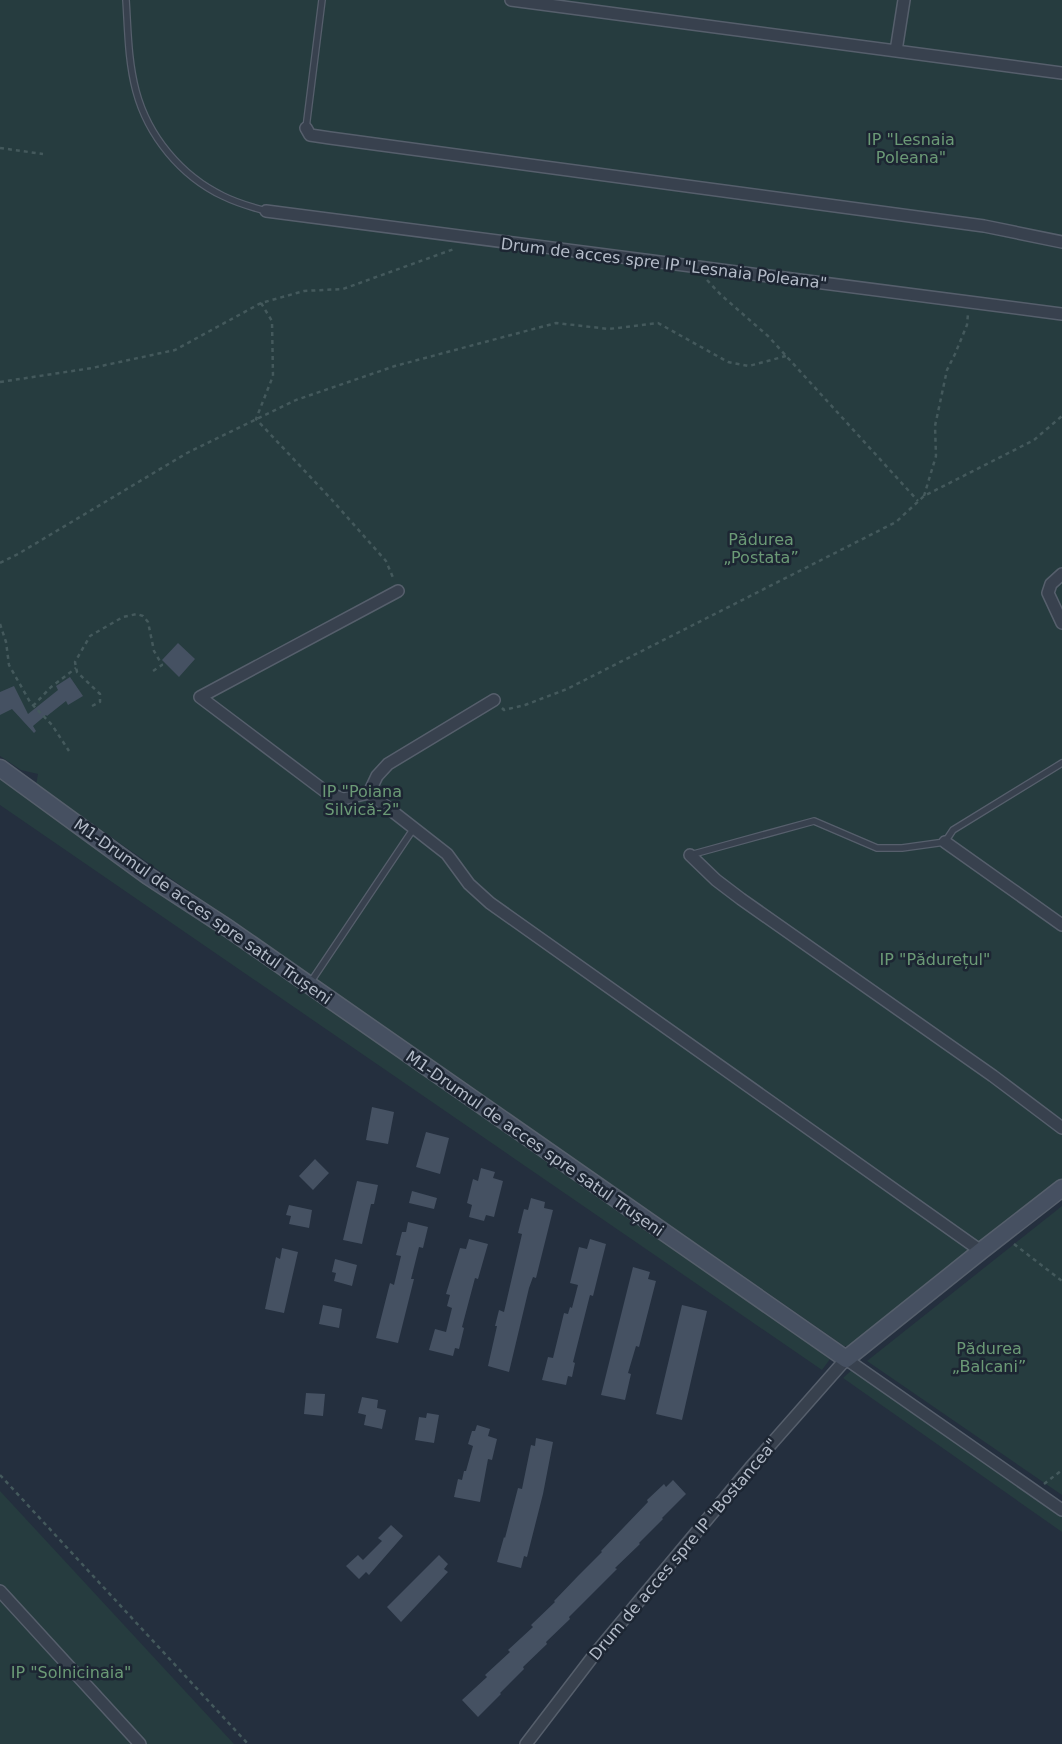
<svg xmlns="http://www.w3.org/2000/svg" width="1062" height="1744" viewBox="0 0 1062 1744" font-family="'DejaVu Sans',sans-serif">
<style>
.green{fill:#263c3f}
.building{fill:#455162}
.lines{fill:none;stroke-linecap:round;stroke-linejoin:round}
.lane-casing{stroke:#565f6c;stroke-width:8}
.street-casing{stroke:#565f6c;stroke-width:14}
.secondary-casing{stroke:#565f6c;stroke-width:19}
.path{stroke:#44595c;stroke-width:2.5;stroke-dasharray:4 4;stroke-linecap:butt}
.lane{stroke:#38414e;stroke-width:5.5}
.street{stroke:#38414e;stroke-width:11}
.secondary{stroke:#465061;stroke-width:16}
.labels{text-anchor:middle;stroke-width:5;stroke-linejoin:round;paint-order:stroke}
.park-label{font-size:16px;fill:#6b9a76;stroke:#1d2633}
.street-label{font-size:16px;fill:#b4bcc9;stroke:#1d2633}
</style>
<rect width="100%" height="100%" fill="#242f3e"/>
<path class="green" d="M0 0H1062V1182L982 1243 974 1241 967 1247 968 1255 853 1346H844L36 785 38 774 21 770 0 756Z
M0 779 830 1359 822 1370 0 805Z
M1062 1206V1495L867 1361Z
M853 1369 1062 1516V1532L843 1378Z
M0 1491 234 1744H0Z"/>
<path class="building" d="M178 643 195 659 179 677 162 660Z
M70 677 83 696 68 705 66 701 47 716 46 715 33 726 36 731 34 733 12 709 0 715V692L14 686 28 714 58 690 56 686Z
M372 1107 394 1112 388 1144 366 1140Z
M426 1132 449 1138 440 1174 416 1167Z
M315 1159 329 1173 313 1190 299 1176Z
M481 1168 495 1172 493 1178 503 1181 494 1217 486 1215 484 1221 469 1217 472 1205 467 1203 473 1179 478 1181Z
M357 1181 378 1185 374 1204H371L362 1244 343 1240Z
M412 1191 437 1198 434 1209 409 1203Z
M531 1198 545 1202 544 1208 553 1210 536 1278 533 1277 529 1288 509 1372 488 1366 497 1326H495L499 1310 504 1312 522 1234 518 1233 524 1209 528 1210Z
M289 1205 312 1210 309 1228 289 1224 291 1216 286 1215Z
M408 1222 428 1227 423 1248 419 1247 411 1279H414L398 1343 376 1338 390 1283 394 1285 401 1256 396 1255 402 1232H406Z
M469 1239 488 1244 478 1279 475 1278 462 1327 464 1328 459 1349 455 1348 453 1356 429 1350 435 1329 446 1332 452 1308 447 1306 450 1295 446 1294 460 1248 466 1249Z
M590 1239 606 1244 593 1296 590 1295 573 1362 575 1363 572 1377 568 1376 566 1385 542 1380 548 1357 553 1358 564 1313 568 1314 570 1307 572 1308 578 1285 570 1283 579 1247 587 1249Z
M282 1248 298 1252 284 1313 265 1309 276 1257 280 1259Z
M335 1259 357 1265 352 1286 334 1281 336 1273 332 1272Z
M633 1267 650 1272 648 1279 656 1281 639 1347 636 1346 628 1373 631 1374 625 1400 601 1395Z
M323 1305 342 1309 339 1328 319 1324Z
M682 1305 707 1311 682 1420 656 1414Z
M306 1393 325 1394 323 1416 304 1414Z
M362 1397 378 1400 377 1408 386 1410 382 1429 364 1425 366 1415 358 1413Z
M427 1413 439 1415 434 1443 415 1440 419 1417 426 1418Z
M477 1425 490 1429 488 1436 497 1439 492 1460 488 1459 480 1502 454 1497 458 1479 462 1480 464 1471H466L473 1446 468 1444 472 1431H475Z
M536 1438 553 1442 543 1494 527 1557 524 1556 521 1568 497 1562 504 1537 505 1538 518 1488 522 1489 531 1445 535 1446Z
M673 1480 686 1494 662 1518 663 1519 639 1543 640 1544 615 1568 617 1569 569 1617 570 1619 546 1642 547 1644 523 1667 524 1669 500 1693 501 1694 478 1717 462 1700 487 1677 485 1675 510 1652 508 1650 533 1627 531 1625 555 1602 554 1601 578 1576 602 1552 601 1551 648 1502 647 1500 664 1484 666 1487Z
M391 1525 403 1536 369 1575 366 1572 359 1579 346 1566 358 1555 363 1560 382 1541 378 1538Z
M439 1555 448 1564 444 1569 448 1572 401 1622 387 1607Z"/>
<g class="lines">
<g class="lane-casing">
<path id="lane" d="M126 0C128 30 128 61 136 91 148 136 181 176 223 196 237 203 251 207 266 211
M306 128 322 0
M690 855 814 821 877 848H902L945 842 953 830 1062 763
M310 983 414 828"/>
</g>
<g class="street-casing">
<path id="street" d="M511 0 1062 73
M896 51 904 0
M306 128 310 135 330 138 984 226 1062 242
M266 211 1062 314
M1062 574 1051 584 1048 593 1062 623
M398 591 200 697 326 792 343 799 369 793 447 854 469 884 490 903 981 1251
M369 793 377 776 388 764 494 700
M945 842 1062 925
M690 855 716 880 741 899 993 1076 1062 1128
M0 1591 140 1744
M526 1744 594 1655 750 1468 846 1359 1062 1510"/>
</g>
<g class="secondary-casing">
<path id="secondary" d="M0 768 148 876 229 929 846 1359 981 1251 1062 1188"/>
</g>
<path class="path" d="M0 148 43 154
M707 280 721 295 768 336 918 501
M261 303 272 321 273 376 256 419 332 500 386 561 394 580
M0 382 92 368 175 350 261 303 304 291 343 289 454 249
M924 496 936 456 935 426 947 370 955 354 967 325 968 314
M0 563 18 554 187 453 296 400 395 366 556 323 609 329 658 323 728 362 749 366 786 356
M0 624 6 642 9 665 30 702 52 725 69 751
M33 706 51 687 76 668
M92 706 100 702V694L77 672 75 662 90 636 123 617 137 614 143 616 148 622 154 651 162 665 150 673
M502 708 504 710 525 705 567 689 896 522 924 496 1034 440 1062 416
M1014 1244 1062 1281
M0 1475 248 1744
M1044 1484 1062 1470"/>
<use href="#lane" class="lane"/>
<use href="#street" class="street"/>
<use href="#secondary" class="secondary"/>
</g>
<g class="labels">
<g class="park-label">
<text x="911" y="145">IP "Lesnaia<tspan x="911" dy="18">Poleana"</tspan></text>
<text x="761" y="545">Pădurea<tspan x="761" dy="18">„Postata”</tspan></text>
<text x="362" y="797">IP "Poiana<tspan x="362" dy="18">Silvică-2"</tspan></text>
<text x="935" y="965">IP "Pădurețul"</text>
<text x="989" y="1354">Pădurea<tspan x="989" dy="18">„Balcani”</tspan></text>
<text x="71" y="1678">IP "Solnicinaia"</text>
</g>
<g class="street-label">
<text transform="translate(664 263) rotate(7)" y="6">Drum de acces spre IP "Lesnaia Poleana"</text>
<text transform="translate(203 911) rotate(35)" y="6">M1-Drumul de acces spre satul Trușeni</text>
<text transform="translate(535 1143) rotate(35)" y="6">M1-Drumul de acces spre satul Trușeni</text>
<text transform="translate(683 1549) rotate(-50)" y="6">Drum de acces spre IP "Bostancea"</text>
</g>
</g>
</svg>
